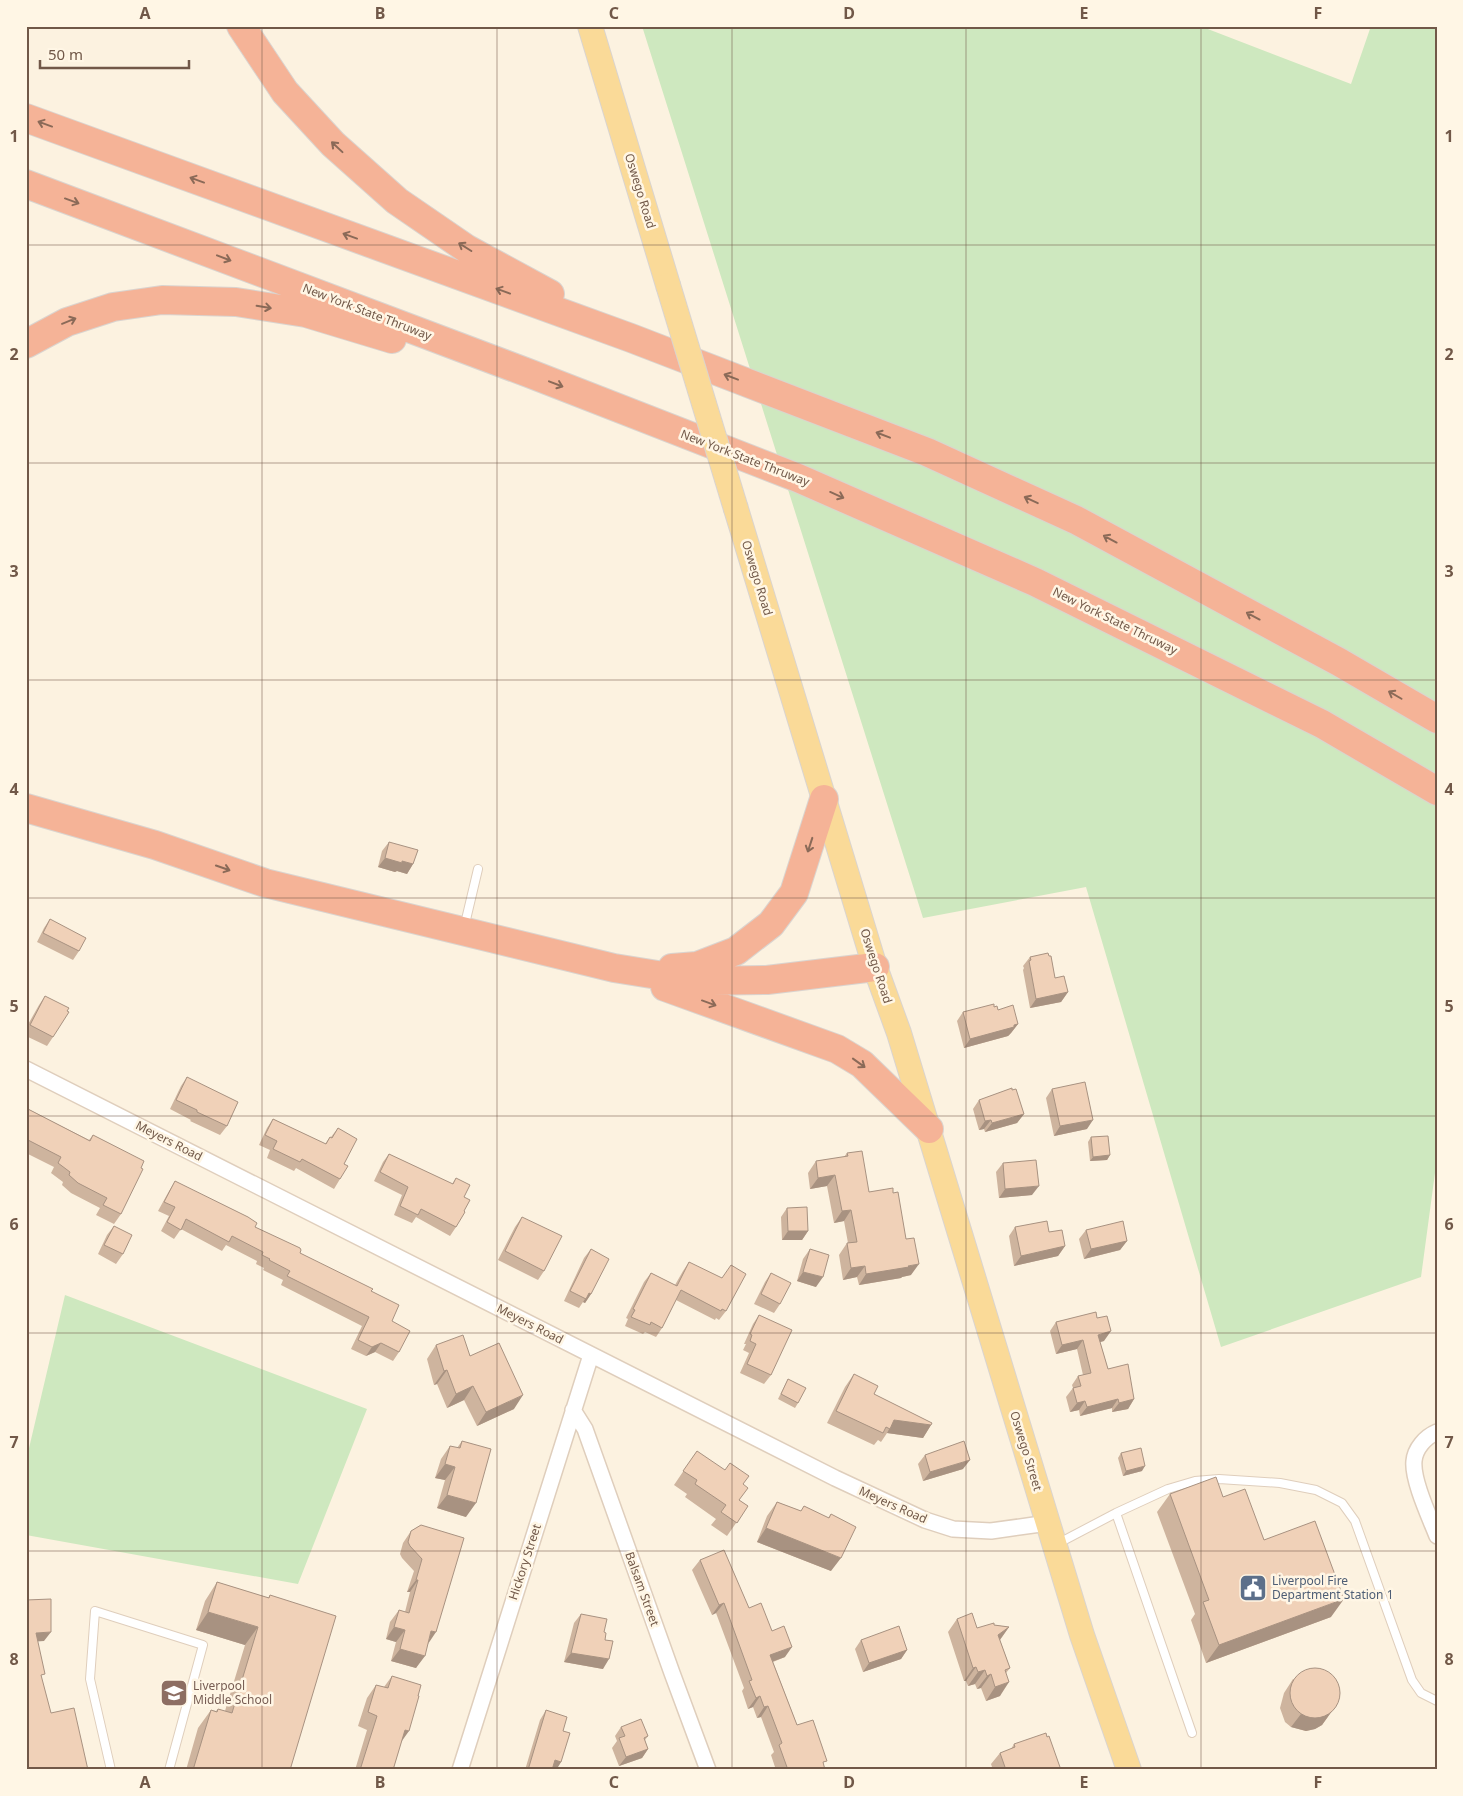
<svg xmlns="http://www.w3.org/2000/svg" width="1463" height="1796" viewBox="0 0 1463 1796" font-family="'Noto Sans',sans-serif">
<style>
.green{fill:#cee8bf}
.lines{fill:none;stroke-linecap:round;stroke-linejoin:round}
.lane-casing{stroke:#dfcebc;stroke-width:10}
.street-casing{stroke:#dfcebc;stroke-width:18}
.primary-casing{stroke:#dad4cf;stroke-width:26}
.highway-casing{stroke:#dad4cf;stroke-width:30}
.lane{stroke:#fff;stroke-width:8}
.street{stroke:#fff;stroke-width:15}
.primary{stroke:#fada98;stroke-width:24}
.highway{stroke:#f5b397;stroke-width:28}
.primary-bridge-casing{stroke:#dad4cf;stroke-width:26;stroke-linecap:butt}
.primary-bridge{stroke:#fada98;stroke-width:24}
.wall{fill:#ceb49e}
.shaded-wall{fill:#a89281}
.building{fill:#f0d1b8;stroke:#a89281}
.oneway{stroke:#8b6a58}
.grid{fill:none;stroke:#715848;stroke-width:1;stroke-opacity:0.55}
.labels{text-anchor:middle;stroke-width:5;stroke-linejoin:round;paint-order:stroke}
.street-label{font-size:12px;fill:#715848;stroke:#fff6e5}
.service-label{font-size:12px;fill:#4e5e75;stroke:#fff6e5;text-anchor:start}
.education-label{font-size:12px;fill:#785e54;stroke:#fff6e5;text-anchor:start}
.neatline{fill:none;stroke:#715848;stroke-width:2}
.grid-label{font-size:16px;text-anchor:middle;font-weight:bold;fill:#715848}
</style>
<rect width="100%" height="100%" fill="#fcf2e0"/>
<path class="green" d="M642 26H1200L1351 84 1371 26H1437V1158L1421 1277 1221 1347 1086 887 923 918Z
M65 1295 367 1409 298 1584 26 1535V1461Z"/>
<g class="lines">
<g class="lane-casing">
<path id="lane" d="M464 928 478 869
M1116 1513 1192 1733
M1057 1544 1116 1513 1168 1489 1195 1481 1219 1479 1280 1483 1316 1490 1342 1503 1355 1521 1412 1680 1421 1693 1437 1701
M111 1770 90 1679 95 1611 203 1645 169 1770"/>
</g>
<g class="street-casing">
<path id="street" d="M26 1069 835 1478 925 1520 953 1529 991 1531 1048 1523
M573 1410 585 1429 672 1673 708 1770
M1437 1432C1425 1437 1415 1449 1414 1461 1412 1480 1430 1518 1437 1536
M460 1770 591 1355"/>
</g>
<g class="primary-casing">
<path id="primary" d="M590 26 668 285
M736 509 875 967 899 1033 1082 1635 1129 1770"/>
</g>
<g class="highway-casing">
<path id="highway" d="M241 26 285 92 333 144 397 201 467 249 550 294
M26 118 631 338 927 452 1076 520 1339 662 1437 719
M26 184 531 374 798 478 1035 582 1322 724 1437 791
M26 344 67 322 113 307 162 300 236 302 306 313 392 339
M26 808 155 845 265 883 614 968 695 981 767 980 875 967
M672 968 697 966 736 951 771 924 794 893 824 799
M665 987 837 1049 862 1064 929 1129"/>
</g>
<use href="#lane" class="lane"/>
<use href="#street" class="street"/>
<use href="#primary" class="primary"/>
<use href="#highway" class="highway"/>
<g class="primary-bridge-casing">
<path id="primary-bridge" d="M668 285 736 509"/>
</g>
<use href="#primary-bridge" class="primary-bridge"/>
</g>
<path class="wall" d="M389 842 413 864 407 874 397 871 395 872 378 867 382 851Z
M50 919 79 951 73 960 37 942 44 928Z
M1030 957 1055 978 1068 992 1061 1002 1030 1008 1023 970 1024 968 1023 966Z
M45 996 53 1037 47 1046 26 1036V1028L39 1005Z
M994 1007 1018 1024 1011 1033 1008 1036 964 1048 957 1021 963 1012Z
M187 1077 227 1126 220 1135 190 1121 191 1120 170 1109 181 1086Z
M1052 1089 1087 1129 1054 1136 1046 1098Z
M979 1100 1024 1114 1017 1123 985 1132 984 1129 979 1130 973 1109Z
M26 1108 89 1140 93 1135 121 1214 114 1224 96 1215 100 1208 71 1193 62 1185 63 1182 51 1173 54 1167 26 1153Z
M273 1119 325 1144 330 1137H331L338 1128 344 1164 340 1179 334 1189 296 1168 294 1171 267 1158 270 1150 259 1145 267 1128Z
M1091 1137 1110 1155 1107 1160 1090 1161 1088 1142Z
M847 1153 869 1192 911 1275 902 1277 901 1278 859 1285 857 1277 843 1280 839 1255 847 1243H848L844 1221 834 1223 827 1186 810 1189 808 1173 816 1161 844 1157Z
M389 1154 452 1184 456 1178 464 1197 456 1227 450 1236 416 1217 412 1223 394 1215 402 1195 374 1181 383 1162Z
M1003 1163 1032 1195 999 1198 996 1172Z
M175 1181 300 1253 371 1291 392 1321 399 1352 393 1361 375 1352 366 1356 351 1349 362 1326 281 1285 283 1280 263 1270 264 1268 256 1264 257 1261 226 1245 222 1251 181 1229 174 1239 161 1231 169 1216 158 1211 169 1191Z
M787 1208 808 1231 802 1240H782L781 1217Z
M522 1217 544 1271 538 1280 498 1260 515 1227Z
M114 1226 123 1254 116 1264 98 1254 107 1235Z
M1015 1227 1049 1232 1065 1246 1058 1256 1014 1266 1009 1236Z
M1086 1230 1127 1241 1120 1250 1084 1259 1079 1239Z
M591 1249V1294L585 1303 583 1302 579 1308 564 1301 584 1258Z
M810 1249 816 1287 797 1281 803 1259Z
M689 1262 726 1311 719 1320 716 1318 715 1320 676 1300 662 1328 656 1337 645 1332 643 1334 625 1326 628 1319 626 1318 644 1282 651 1273 675 1285 683 1271Z
M771 1273 780 1304 774 1313 754 1304 765 1282Z
M759 1315 771 1375 764 1384 740 1373 749 1353 743 1350 746 1344H744L753 1324Z
M1056 1322 1104 1341 1100 1342 1108 1369 1134 1399 1128 1409 1112 1412V1408L1080 1416 1079 1410 1070 1412 1066 1397 1073 1388 1072 1385 1078 1376 1083 1375 1077 1349 1056 1354 1050 1331Z
M436 1345 470 1356 514 1409 477 1426 464 1400 447 1408 437 1384 434 1385 427 1359Z
M854 1374 874 1394 931 1425 923 1438 887 1433 881 1442 878 1440 874 1445 827 1423 845 1387Z
M788 1379 798 1403 795 1408 778 1399Z
M462 1441 466 1517 437 1508 445 1480 435 1478 441 1459 450 1446 457 1448Z
M697 1451 739 1500 748 1506 727 1536 711 1525 716 1519 685 1497 687 1494 674 1485Z
M1121 1453 1142 1471 1123 1476 1118 1458Z
M925 1455 963 1469 923 1481 918 1464Z
M1170 1494 1223 1497 1331 1617 1206 1663 1191 1620 1195 1614 1157 1512Z
M777 1502 801 1511 804 1506 828 1518 831 1514V1571L757 1542 767 1516Z
M421 1525 428 1644 416 1668 391 1661 396 1642 386 1639 390 1622 399 1610 405 1612 410 1592H407L414 1571 402 1558 400 1554 403 1543 411 1531Z
M700 1560 772 1631 785 1657 773 1662 797 1725 824 1766 825 1770H776L771 1755 774 1752 761 1717 757 1718 753 1707 748 1709 742 1691 744 1688 716 1613 712 1615 692 1570Z
M217 1582 268 1598 270 1595 290 1770H186L198 1728 211 1710 216 1711 218 1709 225 1711 245 1645 196 1630 205 1601Z
M581 1614 604 1632 605 1640 603 1669 564 1662 574 1623Z
M957 1619 977 1628 994 1625 1009 1627 1000 1640 1010 1668 1006 1673 1000 1696 986 1701 981 1688 977 1689 975 1684 968 1686 966 1681H964L948 1632Z
M861 1640 907 1650 901 1659 863 1672 855 1649Z
M392 1676 401 1742 393 1770H355L367 1730 358 1726 367 1698 376 1685 384 1687Z
M1293 1679 1337 1704 1322 1725 1315 1729 1306 1731 1291 1727 1285 1722 1280 1708 1284 1693Z
M546 1710 563 1731 561 1762 556 1770H525L540 1720Z
M621 1727 648 1736 645 1740 648 1749 642 1758 619 1766 612 1748 617 1741 615 1736Z
M1014 1744 1061 1770H993L991 1764 1000 1753 1011 1749Z"/>
<path class="shaded-wall" d="M385 858 402 861 413 864 407 874 397 871 395 872 378 867Z
M1068 992 1061 1002 1030 1008 1036 999Z
M1018 1024 1011 1033 1008 1036 964 1048 970 1039Z
M1024 1114 1017 1123 985 1132 992 1123Z
M991 1120 984 1129 979 1130 985 1121Z
M1093 1120 1087 1129 1054 1136 1060 1126Z
M1110 1155 1107 1160 1090 1161 1093 1157Z
M835 1175 827 1186 810 1189 818 1178Z
M1039 1186 1032 1195 999 1198 1005 1189Z
M851 1210 844 1221 834 1223 842 1211Z
M788 1231H808L802 1240H782Z
M1127 1241 1120 1250 1084 1259 1091 1249Z
M1065 1246 1058 1256 1014 1266 1021 1256Z
M919 1264 911 1275 902 1277 901 1278 859 1285 866 1274Z
M865 1266 857 1277 843 1280 851 1268Z
M803 1272 823 1277 816 1287 797 1281Z
M589 1293 591 1294 585 1303 583 1302Z
M1111 1331 1104 1341 1092 1344 1098 1335Z
M1083 1340 1077 1349 1056 1354 1062 1345Z
M381 1343 375 1352 366 1356 372 1347Z
M447 1370 437 1384 434 1385 444 1371Z
M473 1386 464 1400 447 1408 456 1394Z
M523 1395 514 1409 477 1426 486 1412Z
M1118 1399 1112 1408 1080 1416 1087 1407Z
M1134 1399 1128 1409 1112 1412 1119 1403Z
M1085 1401 1079 1410 1070 1412 1077 1403Z
M894 1420 931 1425 923 1438 887 1433Z
M970 1460 963 1469 923 1481 930 1472Z
M445 1464 455 1467 445 1480 435 1478Z
M1145 1466 1142 1471 1123 1476 1126 1471Z
M447 1495 476 1503 466 1517 437 1508Z
M766 1528 841 1558 831 1571 757 1542Z
M416 1580H418L410 1592H407Z
M1344 1599 1331 1617 1206 1663 1219 1645Z
M724 1603 716 1613 712 1615 719 1605Z
M208 1612 258 1627 245 1645 196 1630Z
M394 1627 405 1630 396 1642 386 1639Z
M1009 1627 999 1641 998 1635Z
M431 1631 436 1632 428 1644Z
M51 1632 44 1641 29 1642 36 1633Z
M792 1647 785 1657 763 1665 770 1655Z
M400 1649 425 1656 416 1668 391 1661Z
M907 1650 901 1659 863 1672 869 1663Z
M571 1653 609 1659 603 1669 564 1662Z
M976 1667 966 1681H964L973 1668Z
M985 1670 975 1684 968 1686 978 1672Z
M991 1674 981 1688 977 1689 987 1676Z
M1009 1682 1000 1696 986 1701 995 1687Z
M760 1696 753 1707 748 1709 756 1698Z
M1337 1704 1322 1725 1315 1729 1306 1731 1291 1727 1301 1714Z
M768 1706 761 1717 757 1718 764 1707Z
M405 1730 409 1731 399 1745Z
M648 1749 642 1758 619 1766 626 1757Z
M555 1760 561 1762 556 1770H549Z"/>
<path class="building" d="M389 842 418 850 413 864 402 861V863L385 858Z
M50 919 86 938 79 951 43 933Z
M1048 953 1049 956H1051L1055 978 1064 976 1068 992 1036 999 1029 961 1031 960 1030 957Z
M45 996 69 1008 67 1011 69 1012 53 1037 30 1025Z
M994 1004V1007L997 1006 998 1010 1013 1005 1018 1024 1014 1025V1027L970 1039 963 1012Z
M187 1077 238 1102 227 1126 197 1112V1110L176 1100Z
M1085 1082 1093 1120 1060 1126 1052 1089Z
M1012 1088V1090L1016 1089 1024 1114 992 1123 991 1120 985 1121 979 1100Z
M26 1108 90 1141 93 1135 144 1161 141 1168 143 1169 121 1214 103 1205 107 1198 78 1183 69 1175 70 1172 58 1163 61 1157 28 1140 26 1144Z
M273 1119 326 1144 330 1137 332 1138 338 1128 357 1139 344 1164 348 1166 340 1179 302 1159 300 1162 273 1149 277 1141 265 1135Z
M1108 1136 1110 1155 1093 1157 1091 1137Z
M862 1151 869 1192 893 1188V1193L898 1192 906 1239 914 1238 919 1264 908 1266 909 1267 866 1274 865 1266 851 1268 847 1243 857 1242 851 1210 842 1211 835 1175 818 1178 816 1161 848 1156 847 1153Z
M389 1154 453 1184 456 1178 470 1185 464 1197 470 1200 464 1211 465 1212 456 1227 421 1209 418 1215 400 1206 408 1187 380 1172Z
M1036 1160 1039 1186 1005 1189 1003 1163Z
M175 1181 248 1217 257 1223 255 1227 300 1248 301 1250 300 1253 373 1289 371 1291 399 1305 392 1321 410 1331 399 1352 381 1343 372 1347 358 1340 369 1317 287 1276 290 1271 269 1260 270 1259 262 1255 263 1252 232 1236 229 1242 186 1219 181 1230 167 1222 175 1207 164 1202Z
M807 1207 808 1231H788L787 1208Z
M522 1217 562 1236 544 1271 505 1251Z
M1047 1221 1049 1232 1062 1230 1065 1246 1021 1256 1015 1227Z
M1123 1221 1127 1241 1091 1249 1086 1230Z
M114 1226 132 1235 123 1254 104 1245Z
M591 1249 609 1259 591 1294 589 1293 586 1299 570 1291Z
M810 1249 829 1255 823 1277 803 1272Z
M689 1262 722 1278 731 1265 746 1274 726 1311 722 1309 721 1311 681 1290 662 1328 651 1322 650 1325 631 1317 635 1310 633 1309 651 1273 677 1286Z
M771 1273 791 1283 780 1304 761 1294Z
M1096 1312 1097 1318 1107 1316 1111 1331 1098 1335 1108 1369 1128 1364 1134 1399 1119 1403 1118 1399 1087 1407 1085 1401 1077 1403 1073 1388 1081 1386 1078 1376 1091 1373 1083 1340 1062 1345 1056 1322Z
M759 1315 792 1330 771 1375 747 1364 756 1344 750 1341 752 1335 750 1334Z
M463 1335 470 1356 499 1343 523 1395 486 1412 473 1386 456 1394 447 1370 444 1371 436 1345Z
M854 1374 878 1386 874 1394 932 1423 931 1425 894 1420 890 1429 886 1427 883 1433 836 1411Z
M788 1379 806 1388 798 1403 781 1394Z
M462 1441 491 1449 476 1503 447 1495 455 1467 445 1464 450 1446 460 1448Z
M964 1441 970 1460 930 1472 925 1455Z
M1141 1448 1145 1466 1126 1471 1121 1453Z
M697 1451 725 1470 730 1463 749 1476 743 1484 748 1488 739 1500 748 1506 737 1523 721 1512 726 1505 695 1484 697 1480 683 1471Z
M1216 1477 1223 1497 1245 1489 1264 1540 1315 1521 1344 1599 1219 1645 1203 1602 1209 1600 1170 1494Z
M777 1502 801 1511 804 1506 829 1518 831 1514 856 1527 841 1558 766 1528Z
M421 1525 464 1538 436 1632 431 1631 425 1656 400 1649 405 1630 394 1627 399 1610 409 1613 418 1580H416L422 1559 410 1546 408 1542 411 1531Z
M724 1550 749 1608 761 1603 772 1631 784 1626 792 1647 770 1655 797 1725 813 1720 827 1761 823 1762 825 1770H788L779 1745 782 1743 768 1706 764 1707 760 1696 756 1698 749 1681 752 1680 724 1603 719 1605 700 1560Z
M217 1582 269 1598 270 1595 336 1616 290 1770H193L211 1710 217 1712 218 1709 232 1713 258 1627 208 1612Z
M51 1599V1632L36 1633 45 1674 41 1675 51 1713 74 1708 88 1770H26V1600Z
M972 1613 977 1628 994 1623V1625L1009 1627 998 1635 1010 1668 1005 1670 1009 1682 995 1687 991 1674 987 1676 985 1670 978 1672 976 1667 973 1668 957 1619Z
M581 1614 607 1619 604 1632 606 1633 605 1640 613 1641 609 1659 571 1653Z
M899 1626 907 1650 869 1663 861 1640Z
M1290 1693a25 25 0 1 1 50 0a25 25 0 1 1-50 0Z
M392 1676 421 1685 418 1696H419L409 1731 405 1730 393 1770H360L377 1716 368 1712 376 1685 388 1688Z
M546 1710 567 1717 563 1731 570 1733 561 1762 555 1760 552 1770H528Z
M641 1719 648 1736 644 1738 648 1749 626 1757 619 1738 625 1736 621 1727Z
M1046 1733 1047 1737 1049 1736 1061 1770H1030L1029 1768 1021 1770H1006L1000 1753 1015 1747 1014 1744Z"/>
<defs><path id="oneway-shaft" d="M-6 0H5M1.5-3L5.5 0L1.5 3" fill="none" stroke-width="1.6" stroke-linecap="round" stroke-linejoin="round" transform="scale(1.25)"/></defs>
<g class="oneway">
<use href="#oneway-shaft" transform="translate(45 124) rotate(-160)"/>
<use href="#oneway-shaft" transform="translate(337 147) rotate(-137)"/>
<use href="#oneway-shaft" transform="translate(197 180) rotate(-160)"/>
<use href="#oneway-shaft" transform="translate(72 201) rotate(20)"/>
<use href="#oneway-shaft" transform="translate(350 236) rotate(-160)"/>
<use href="#oneway-shaft" transform="translate(465 247) rotate(-148)"/>
<use href="#oneway-shaft" transform="translate(224 258) rotate(21)"/>
<use href="#oneway-shaft" transform="translate(503 291) rotate(-160)"/>
<use href="#oneway-shaft" transform="translate(264 307) rotate(9)"/>
<use href="#oneway-shaft" transform="translate(69 321) rotate(-22)"/>
<use href="#oneway-shaft" transform="translate(731 377) rotate(-159)"/>
<use href="#oneway-shaft" transform="translate(556 384) rotate(21)"/>
<use href="#oneway-shaft" transform="translate(883 435) rotate(-159)"/>
<use href="#oneway-shaft" transform="translate(837 495) rotate(24)"/>
<use href="#oneway-shaft" transform="translate(1031 500) rotate(-155)"/>
<use href="#oneway-shaft" transform="translate(1110 539) rotate(-152)"/>
<use href="#oneway-shaft" transform="translate(1253 616) rotate(-152)"/>
<use href="#oneway-shaft" transform="translate(1395 695) rotate(-150)"/>
<use href="#oneway-shaft" transform="translate(810 845) rotate(108)"/>
<use href="#oneway-shaft" transform="translate(223 868) rotate(19)"/>
<use href="#oneway-shaft" transform="translate(709 1003) rotate(20)"/>
<use href="#oneway-shaft" transform="translate(859 1063) rotate(36)"/>
</g>
<path class="grid" d="M262 26V1770M497 26V1770M732 26V1770M966 26V1770M1201 26V1770M26 245H1437M26 463H1437M26 680H1437M26 898H1437M26 1116H1437M26 1333H1437M26 1551H1437"/>
<defs>
<g id="civic-square" transform="scale(1.4375)"><rect x="-9" y="-9" width="18" height="18" rx="4" fill="#5c6f8a" stroke="#fff6e5"/><path d="M-.6-6.5H3V-4.5H.6V-3L4-1V1h2V6H-6V1h2V-1L-.6-3ZM-1.2 2.5V6h2.4V2.5Z" fill="#fff"/></g>
<g id="school-square" transform="scale(1.4375)"><rect x="-9" y="-9" width="18" height="18" rx="4" fill="#8d6e63" stroke="#fff6e5"/><path d="M0-5L7-2L0 1L-7-2ZM-4 1L0 2.5L4 1V4Q0 6-4 4Z" fill="#fff"/></g>
</defs>
<g fill-rule="evenodd">
<use href="#civic-square" x="1253" y="1588"/>
<use href="#school-square" x="174" y="1693"/>
</g>
<g class="labels">
<g class="street-label">
<text transform="translate(640 191) rotate(73)" y="4">Oswego Road</text>
<text transform="translate(367 312) rotate(21)" y="4">New York State Thruway</text>
<text transform="translate(745 458) rotate(21)" y="4">New York State Thruway</text>
<text transform="translate(757 578) rotate(73)" y="4">Oswego Road</text>
<text transform="translate(1115 621) rotate(26)" y="4">New York State Thruway</text>
<text transform="translate(876 966) rotate(72)" y="4">Oswego Road</text>
<text transform="translate(169 1141) rotate(27)" y="4">Meyers Road</text>
<text transform="translate(530 1324) rotate(27)" y="4">Meyers Road</text>
<text transform="translate(1026 1451) rotate(73)" y="4">Oswego Street</text>
<text transform="translate(893 1505) rotate(24)" y="4">Meyers Road</text>
<text transform="translate(525 1562) rotate(-72)" y="4">Hickory Street</text>
<text transform="translate(642 1589) rotate(70)" y="4">Balsam Street</text>
</g>
<g class="service-label">
<text x="1272" y="1585">Liverpool Fire<tspan x="1272" dy="14">Department Station 1</tspan></text>
</g>
<g class="education-label">
<text x="193" y="1690">Liverpool<tspan x="193" dy="14">Middle School</tspan></text>
</g>
</g>
<rect width="1463" height="1796" fill="none" stroke="#fff6e5" stroke-width="55"/>
<path d="M40 60v8h149v-8" fill="none" stroke="#715848" stroke-width="2.5"/>
<text x="48" y="60" font-size="15" fill="#715848" stroke="#fff6e5" stroke-width="4" paint-order="stroke">50 m</text>
<rect x="28" y="28" width="1408" height="1740" class="neatline"/>
<g class="grid-label">
<text x="145" y="19">A</text>
<text x="380" y="19">B</text>
<text x="614" y="19">C</text>
<text x="849" y="19">D</text>
<text x="1084" y="19">E</text>
<text x="1318" y="19">F</text>
<text x="14" y="142">1</text>
<text x="1449" y="142">1</text>
<text x="14" y="360">2</text>
<text x="1449" y="360">2</text>
<text x="14" y="577">3</text>
<text x="1449" y="577">3</text>
<text x="14" y="795">4</text>
<text x="1449" y="795">4</text>
<text x="14" y="1012">5</text>
<text x="1449" y="1012">5</text>
<text x="14" y="1230">6</text>
<text x="1449" y="1230">6</text>
<text x="14" y="1448">7</text>
<text x="1449" y="1448">7</text>
<text x="14" y="1665">8</text>
<text x="1449" y="1665">8</text>
<text x="145" y="1788">A</text>
<text x="380" y="1788">B</text>
<text x="614" y="1788">C</text>
<text x="849" y="1788">D</text>
<text x="1084" y="1788">E</text>
<text x="1318" y="1788">F</text>
</g>
</svg>
